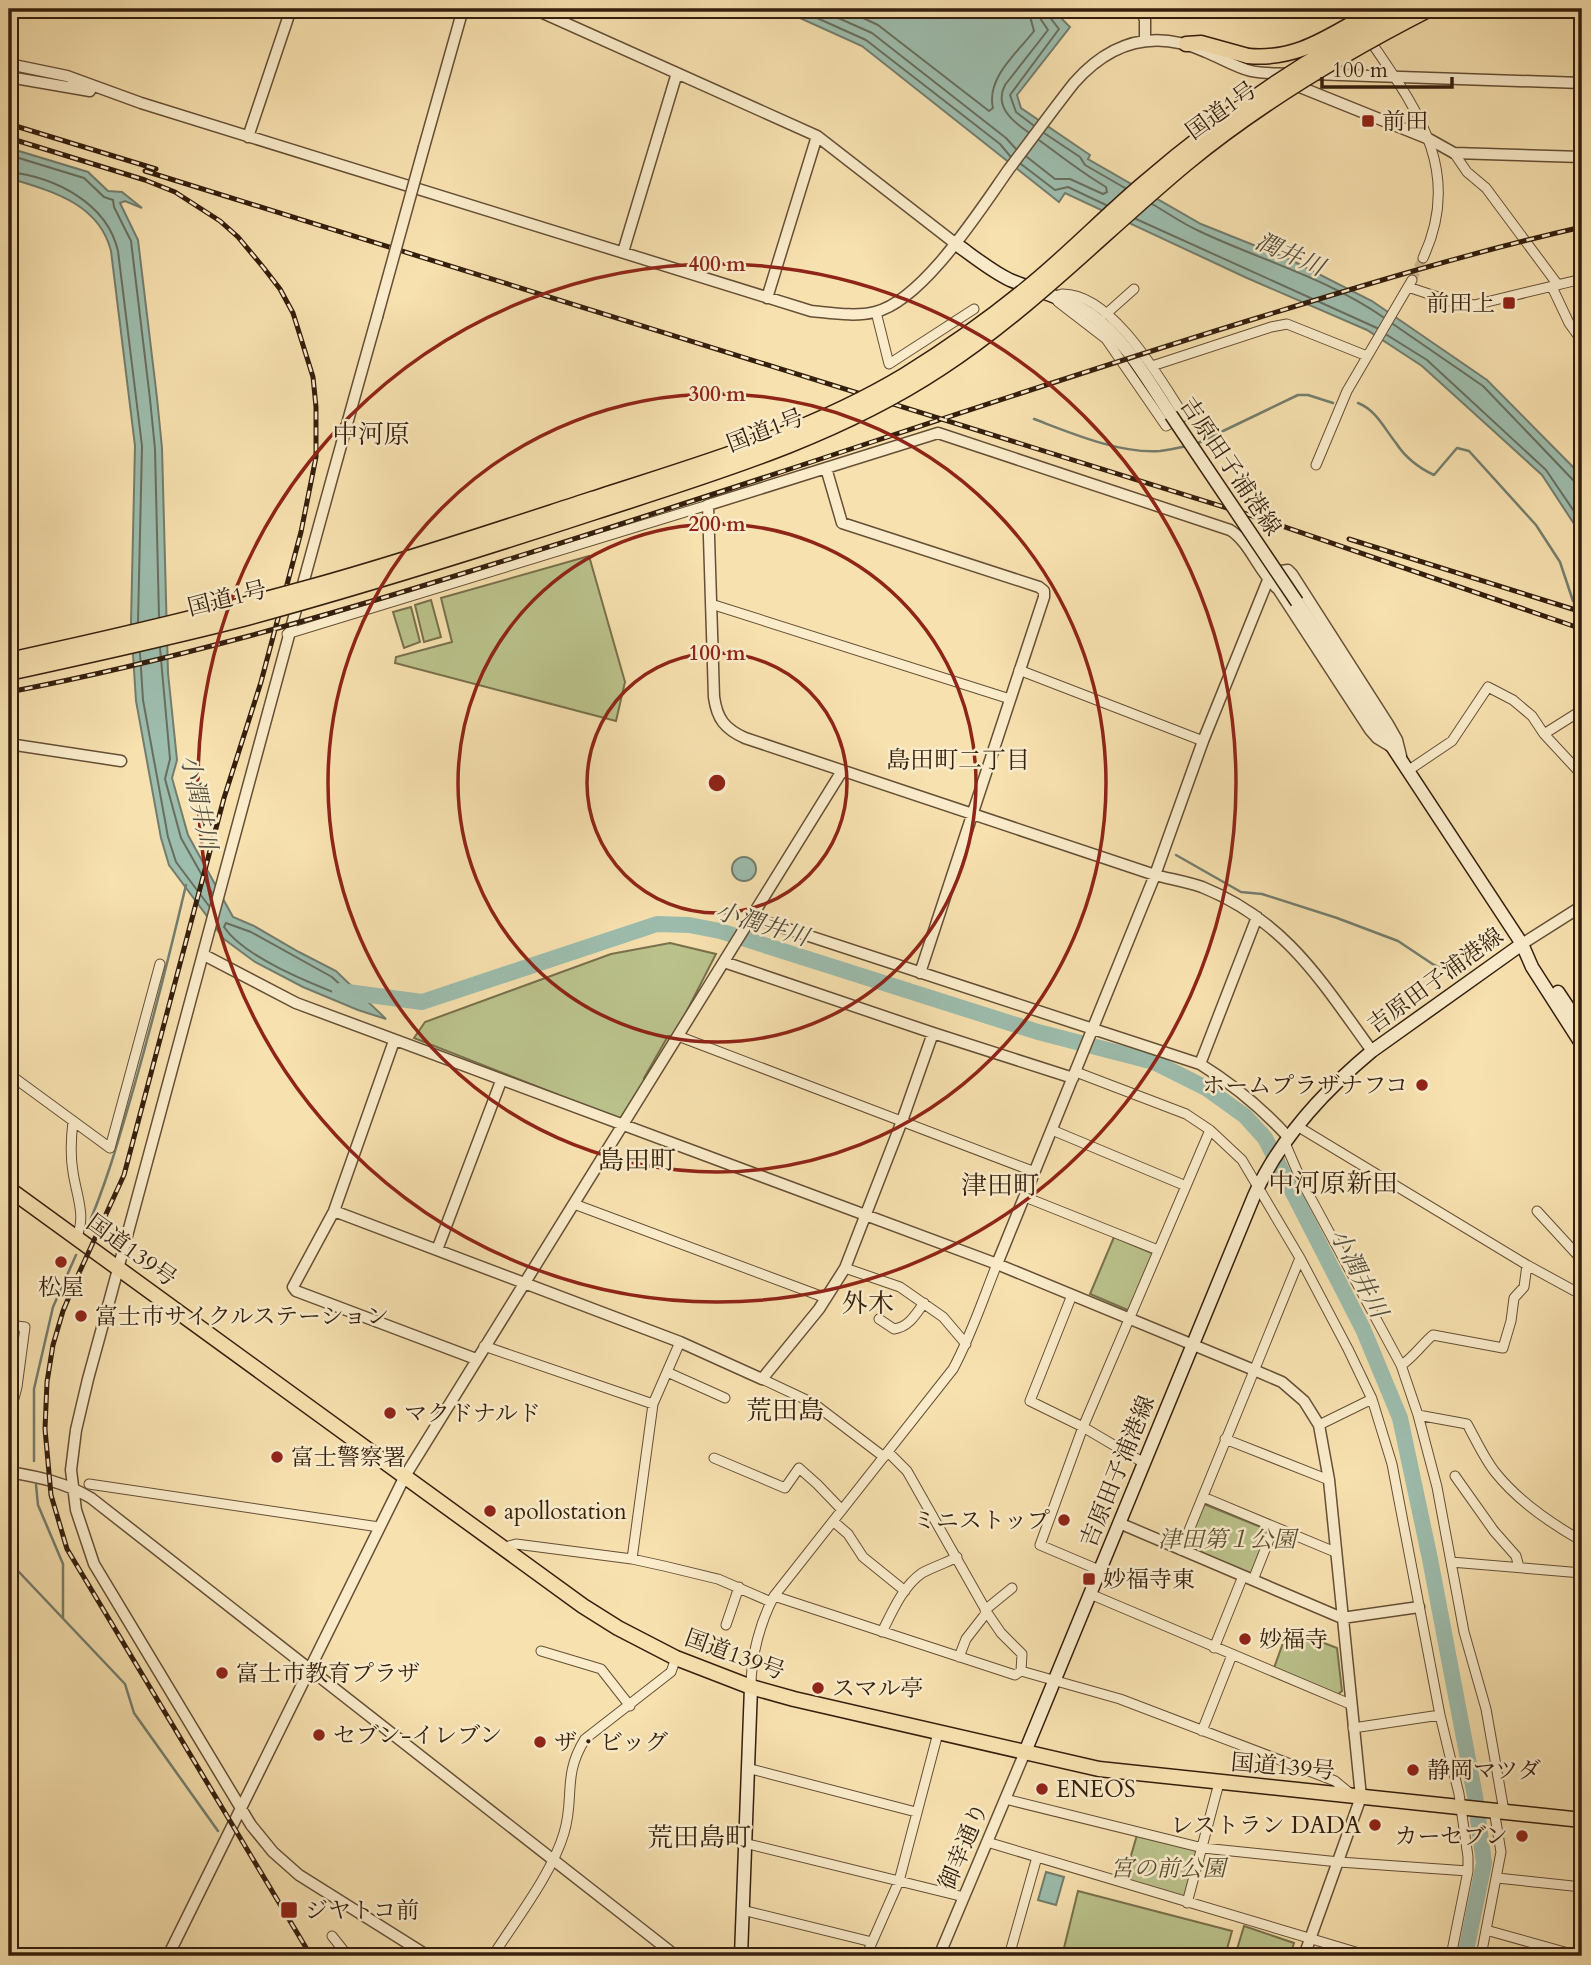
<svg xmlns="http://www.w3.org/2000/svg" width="1591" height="1965" viewBox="0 0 1591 1965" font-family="Cardo,'Noto Serif JP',serif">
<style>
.green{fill:#bbc38c;stroke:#78704c;stroke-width:2}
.water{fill:#9dbdae;stroke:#737d6e;stroke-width:2}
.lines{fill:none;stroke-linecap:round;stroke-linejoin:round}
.shore{stroke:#686e5e;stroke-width:2}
.stream{stroke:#737d6e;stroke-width:2.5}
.river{stroke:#9dbdae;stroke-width:16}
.minor-tunnel{stroke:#d0ba8f;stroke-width:9;stroke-dasharray:9 4.5;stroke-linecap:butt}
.minor-casing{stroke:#654f36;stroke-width:11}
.tertiary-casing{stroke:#654f36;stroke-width:13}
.secondary-casing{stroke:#341e0d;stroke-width:15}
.trunk-casing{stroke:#341e0d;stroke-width:17}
.minor{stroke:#faeccb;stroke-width:9}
.tertiary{stroke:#faeccb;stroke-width:10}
.secondary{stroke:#faeccb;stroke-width:12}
.trunk{stroke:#f7e1af;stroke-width:14}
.rail-casing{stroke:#341e0d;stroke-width:5}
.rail{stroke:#faeccb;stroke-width:2.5;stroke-dasharray:8;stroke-linecap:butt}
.tertiary-bridge-casing{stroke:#654f36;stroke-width:13;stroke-linecap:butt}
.secondary-bridge-casing{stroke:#341e0d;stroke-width:15;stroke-linecap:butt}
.trunk-bridge-casing{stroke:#341e0d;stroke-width:17;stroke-linecap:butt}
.tertiary-bridge{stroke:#faeccb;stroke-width:10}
.secondary-bridge{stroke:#faeccb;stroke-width:12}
.trunk-bridge{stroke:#f7e1af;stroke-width:14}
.ring{fill:none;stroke:#8f2418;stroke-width:3.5}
.poi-dot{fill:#8f2418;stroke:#faeccb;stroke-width:2.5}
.labels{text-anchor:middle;stroke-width:5;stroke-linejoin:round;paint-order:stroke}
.street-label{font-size:23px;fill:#341e0d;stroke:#faeccb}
.poi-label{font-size:23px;fill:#341e0d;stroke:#faeccb;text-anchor:start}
.park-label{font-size:23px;font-style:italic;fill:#5c5033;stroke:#faeccb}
.water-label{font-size:24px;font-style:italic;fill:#544e3d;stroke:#faeccb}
.neighbourhood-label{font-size:24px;fill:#341e0d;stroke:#faeccb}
.quarter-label{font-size:26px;fill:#341e0d;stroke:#faeccb}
.centre{fill:#8f2418;stroke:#faeccb;stroke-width:3.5}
.ring-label{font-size:21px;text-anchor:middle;font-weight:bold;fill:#8f2418;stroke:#faeccb;stroke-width:5;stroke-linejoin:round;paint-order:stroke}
</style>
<rect width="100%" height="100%" fill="#f7e1af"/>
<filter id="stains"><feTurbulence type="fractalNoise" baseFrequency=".00286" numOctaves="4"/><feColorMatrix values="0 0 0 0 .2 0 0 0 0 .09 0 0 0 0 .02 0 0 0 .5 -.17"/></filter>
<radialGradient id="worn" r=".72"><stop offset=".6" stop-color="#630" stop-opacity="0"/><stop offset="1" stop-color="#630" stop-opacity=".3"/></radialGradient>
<path class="green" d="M589 556 625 682 616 721 395 663 396 657 452 642 441 598Z
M431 600 441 637 424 642 415 605Z
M411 607 420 642 404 648 393 612Z
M670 943 716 954 674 1036H668L644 1078V1083L620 1119 414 1038 425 1022 611 954Z
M1114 1237 1154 1254 1130 1311 1090 1294Z
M1204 1504 1268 1530 1251 1574 1186 1548Z
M1288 1629 1337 1648 1342 1691 1337 1695 1274 1668Z
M1137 1835 1200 1850 1186 1899 1123 1883Z
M1078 1891 1232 1931 1225 1956H1062Z
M1244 1926 1294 1943 1290 1956H1235Z"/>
<path class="water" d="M780 9H1052L1070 27 1017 95 1021 108 1090 155 1088 159 1201 224 1291 260 1372 301 1487 380 1574 468 1582 480V536L1542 475 1422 366 1367 330 1247 278 1065 193 1059 202 862 46Z
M9 148 88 172 108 191 122 192 142 208 125 201 120 203 138 240 157 398 162 448 168 673 177 760 172 778 188 835 233 917 254 926 299 952 336 971 386 1019 358 1010 303 987 255 962 224 939 169 865 161 838 136 701 131 623 135 446 111 251C99 203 51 191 9 178Z
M732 869a12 12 0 1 1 24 0a12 12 0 1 1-24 0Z
M1046 1872 1064 1877 1056 1905 1038 1900Z"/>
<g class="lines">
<path class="shore" d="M797 9 866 40 1000 144 1010 156
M818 9 872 33 1006 138 1016 149
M844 9 878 25 989 111 993 108C986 78 1017 53 1034 31L1028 9
M1033 125 1016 112 1010 95 1059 29 1048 15 1047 9
M1028 132C1012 121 994 106 1005 85L1048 30 1040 18 1038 9
M1044 133 1080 157 1085 165 1125 188
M9 155 84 178 104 197 113 200 114 207 131 241 150 399 155 449 159 617
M1027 157 1055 179H1070L1103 194 1107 192 1106 187C1082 173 1062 157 1039 140
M1021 164 1055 190 1068 187 1106 205
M9 172C55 177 107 203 118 251L142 446 138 622
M1152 204C1168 213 1183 224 1199 231 1260 260 1327 278 1383 317
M1136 219 1377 328
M1393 324 1483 386 1574 481 1582 483
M1387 335 1427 360 1546 470 1582 523
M160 648 170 759 165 779 181 838 212 893
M140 653 143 700 168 837 176 862 209 906
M226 923 251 932 332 977 346 990 347 995 343 996C310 983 244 957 224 927Z"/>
<path class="stream" d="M1358 403C1376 410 1384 428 1396 443 1405 457 1419 468 1434 475L1457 448 1469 451 1536 525 1560 562 1573 601
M1034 419C1071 433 1120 454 1160 451 1169 450 1178 448 1187 446
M1196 444 1298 395H1308L1333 403
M1176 855 1241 892 1262 894 1337 918 1398 941 1434 965 1457 975
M87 1228C107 1182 120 1135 134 1087 153 1020 170 953 186 885
M34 1461V1389L53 1307 76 1255
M36 1485 38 1505 63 1564V1618
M9 1570 19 1572 125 1684 134 1713 218 1831"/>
<path class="river" d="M340 991 422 1002 657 924 689 925 720 931 1038 1032 1154 1062 1206 1088 1245 1116 1265 1138 1363 1329 1400 1418 1430 1559 1475 1796 1484 1863 1465 1956"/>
<path class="minor-tunnel" d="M1412 280 1423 258"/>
<g class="minor-casing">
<path id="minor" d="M1349 9 1359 25
M1369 39C1416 108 1464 171 1423 258
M1454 153 1467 172 1486 188 1558 285
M1408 287 1450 301 1474 305 1582 279
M1552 287 1569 323 1582 341
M1062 294C1112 293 1160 379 1184 416L1166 426 1106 339 1058 302 1054 296Z
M876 312 889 364 974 309
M1106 314 1134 289
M1152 366 1271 327 1287 324 1367 356
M1316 465 1347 391 1412 280
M711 604 1010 699
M287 634 708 505
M1019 670 1203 741
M1544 734 1582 710
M1409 770 1452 741 1488 687 1513 700 1532 716 1544 734 1582 775
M678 1036 1035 1172
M1076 1072 1186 1114 1210 1130 1242 1160 1300 1258 1348 1349 1372 1399 1392 1464 1440 1715 1459 1794 1468 1857V1871L1451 1956
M9 1074 110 1148 160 964
M73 1121C71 1138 70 1155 73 1172 76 1194 87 1217 76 1238
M1297 1126 1527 1265 1582 1295
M1052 1130 1186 1186
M1285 1143 1301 1180 1401 1365 1418 1415 1437 1487 1464 1632 1486 1709 1504 1811
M1025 1197 1158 1250
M574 1204 826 1298
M1537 1211 1582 1260
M845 1268 900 1287 943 1317 966 1344
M1072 1295 1030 1401 1083 1427 1144 1463
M879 1319 894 1329C909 1327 916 1314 924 1303
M9 1325 25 1327 17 1387 9 1417
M484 1346 653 1404
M1401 1365C1410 1361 1424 1342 1433 1335L1503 1348 1511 1321 1514 1298 1524 1287 1527 1265
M667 1372 725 1398
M762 1379 813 1403 884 1457
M1418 1415 1467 1424C1476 1440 1484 1458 1495 1472 1518 1501 1550 1523 1582 1541
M1319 1425 1372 1399
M1225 1439 1329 1480
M888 1452 907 1471 988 1614 1001 1633 1022 1654 1021 1671
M714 1458 785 1488 799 1468 817 1484 842 1510
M1455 1476 1494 1531 1516 1556 1519 1567
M89 1484 379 1527
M1203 1497 1335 1552
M833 1521 848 1534 863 1557 905 1591
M502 1548 516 1544 632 1559 664 1566 718 1579 771 1602
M1181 1550 1300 1258
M632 1559 653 1404 680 1342
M1451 1562 1582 1573
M1099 1570 1040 1545 1083 1427 1210 1130
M1253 1580 1274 1527
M1090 1594 1350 1704
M774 1596 1015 1675 1021 1671 1120 1699 1335 1781 1352 1795
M985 1610 1012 1588
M726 1625 739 1587
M882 1632C892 1612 903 1586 922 1573 933 1567 946 1563 957 1557
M1214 1648 1243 1576
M541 1651 601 1669 630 1706
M959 1657 966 1639 987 1612
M751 1687C751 1656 760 1623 774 1596L953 1369C971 1336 983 1299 997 1264
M1353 1728 1440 1715
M1202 1731 1232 1655
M747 1768 916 1812
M1005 1799 1203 1848 1339 1862 1468 1871
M987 1842 1369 1956
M744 1843 964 1897
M1497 1878 1582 1887
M1187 1903 1219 1783
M742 1910 872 1942
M1486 1930 1579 1956
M332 1936 348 1956
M483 1956 496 1951C518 1917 553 1871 564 1833 575 1797 562 1776 585 1739L671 1672 676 1658
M866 1956 899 1881 938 1733
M1009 1956 1037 1857
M1481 1956 1501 1852 1494 1810"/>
</g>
<g class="tertiary-casing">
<path id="tertiary" d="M534 9 817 136 956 244
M1141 9 1145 20V40
M9 64 67 76 141 103 811 311C832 313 855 317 875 312 923 301 982 207 1009 169 1031 140 1052 111 1074 83 1111 41 1155 29 1206 52 1221 58 1235 67 1251 71 1264 74 1277 73 1289 74
M1312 74 1582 83
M9 77 90 91
M1290 83 1429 139 1454 153 1582 157
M248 137 291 9
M424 147 463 9
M623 252 677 73
M767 298 817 136
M377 317C277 670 185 1026 88 1379L76 1430 71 1470 76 1510 94 1564 251 1825 273 1852 299 1875 428 1956
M826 468 708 505 714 697C717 719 725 729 745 738L1155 875C1170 879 1187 882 1202 887 1286 921 1321 981 1372 1051
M9 744 121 761
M751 917 1200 1064C1234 1085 1262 1108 1289 1138
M1522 944 1582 906
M204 955 296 1003 997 1264 1254 1370 1282 1382 1304 1401 1319 1425 1329 1480 1361 1797 1304 1956
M724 962 933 1033 1073 1078
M920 973 1044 597V591L1039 587 842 523 826 468 938 433 1230 530C1250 542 1259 573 1278 589L1370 730 1377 738 1390 746
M394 1041 334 1211 293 1287 296 1291 476 1359
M1200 1064 1257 917
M334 1211 680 1342 762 1379 819 1309 845 1268 902 1121 933 1033
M437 1250 501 1081
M997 1264 1155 875 1203 741 1268 580 1281 571 1288 570 1292 574 1388 724 1397 740 1401 756
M9 1472C39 1477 64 1482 91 1498L676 1956
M1119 1523 1342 1618 1419 1607
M168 1956 405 1476 842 771
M939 1956 1025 1752"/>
</g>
<g class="secondary-casing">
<path id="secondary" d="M956 244C973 256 991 271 1010 280 1037 291 1065 298 1090 314 1125 338 1148 381 1171 415
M1297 602 1522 944 1532 967 1582 1045
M1558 992 1582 1028
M1025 1752 1254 1196C1280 1138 1324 1091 1372 1051L1522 944
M741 1956 751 1687"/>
</g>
<g class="trunk-casing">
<path id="trunk" d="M1186 44 1201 43 1248 56
M9 1189 583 1606 618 1628 676 1658 751 1687 794 1699 1099 1769 1582 1820"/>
</g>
<use href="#minor" class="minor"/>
<use href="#tertiary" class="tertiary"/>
<use href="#secondary" class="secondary"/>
<use href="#trunk" class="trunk"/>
<g class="rail-casing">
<path id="rail" d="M9 124 156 169
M9 138 145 180 175 192 220 221 238 237 263 267 280 289 293 313 313 377 316 407V457L301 532 261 682 224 798 124 1175 79 1273 63 1311 53 1345 47 1382 45 1429 51 1495 67 1549 311 1956
M145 171 1256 517 1582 629
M1349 539 1582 612
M9 692C171 661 330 615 487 566 745 487 999 397 1257 318 1364 285 1472 252 1582 227"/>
</g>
<use href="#rail" class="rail"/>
<g class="tertiary-bridge-casing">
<path id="tertiary-bridge" d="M377 317 424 147"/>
</g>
<g class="secondary-bridge-casing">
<path id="secondary-bridge" d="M1171 415 1297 602"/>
</g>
<g class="trunk-bridge-casing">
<path id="trunk-bridge" d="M1248 56C1302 61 1334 31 1379 9
M9 660C111 638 213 614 314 586 408 560 500 529 592 499 699 464 807 434 905 375 947 349 988 320 1026 289 1067 256 1103 218 1143 184 1223 115 1309 56 1403 9
M9 673C87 656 165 639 243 619 361 587 479 550 595 512 715 473 835 438 941 368 1031 309 1105 231 1187 163 1261 102 1344 53 1430 9"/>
</g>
<use href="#tertiary-bridge" class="tertiary-bridge"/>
<use href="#secondary-bridge" class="secondary-bridge"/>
<use href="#trunk-bridge" class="trunk-bridge"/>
</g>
<g class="ring">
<circle cx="717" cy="783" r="130"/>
<circle cx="717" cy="783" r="259"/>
<circle cx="717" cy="783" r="389"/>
<circle cx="717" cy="783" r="519"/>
</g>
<g class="poi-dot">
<rect x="1361" y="114" width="14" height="14" rx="3.5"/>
<rect x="1502" y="296" width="14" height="14" rx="3.5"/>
<circle cx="1422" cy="1085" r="7"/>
<circle cx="61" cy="1262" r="7"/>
<circle cx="81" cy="1316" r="7"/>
<circle cx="390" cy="1413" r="7"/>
<circle cx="277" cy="1457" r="7"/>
<circle cx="490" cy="1511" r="7"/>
<circle cx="1064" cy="1520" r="7"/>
<rect x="1082" y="1572" width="14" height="14" rx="3.5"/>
<circle cx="1245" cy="1639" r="7"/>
<circle cx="222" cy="1673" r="7"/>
<circle cx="818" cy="1688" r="7"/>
<circle cx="319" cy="1735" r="7"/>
<circle cx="540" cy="1742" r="7"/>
<circle cx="1413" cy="1770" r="7"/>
<circle cx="1042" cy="1789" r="7"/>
<circle cx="1375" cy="1825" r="7"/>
<circle cx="1522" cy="1836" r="7"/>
<rect x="280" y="1901" width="18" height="18" rx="3.5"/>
</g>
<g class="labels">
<g class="street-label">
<text transform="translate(1221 110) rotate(-36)" y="8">国道1号</text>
<text transform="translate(765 430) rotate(-21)" y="8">国道1号</text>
<text transform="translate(1231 466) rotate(56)" y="8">吉原田子浦港線</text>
<text transform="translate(227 598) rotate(-14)" y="8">国道1号</text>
<text transform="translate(1435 980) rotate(-36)" y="8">吉原田子浦港線</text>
<text transform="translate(132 1250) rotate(36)" y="8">国道139号</text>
<text transform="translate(1117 1471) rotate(-68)" y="8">吉原田子浦港線</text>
<text transform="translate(735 1654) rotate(20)" y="8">国道139号</text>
<text transform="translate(1283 1766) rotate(5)" y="8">国道139号</text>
<text transform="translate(963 1846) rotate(-67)" y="8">御幸通り</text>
</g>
<g class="poi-label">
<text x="1382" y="129">前田</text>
<text x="1495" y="311" text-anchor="end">前田上</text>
<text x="1408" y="1093" text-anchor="end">ホームプラザナフコ</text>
<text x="61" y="1295" text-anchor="middle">松屋</text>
<text x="95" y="1324">富士市サイクルステーション</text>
<text x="404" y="1421">マクドナルド</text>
<text x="291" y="1465">富士警察署</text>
<text x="504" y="1519">apollostation</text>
<text x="1050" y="1528" text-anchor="end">ミニストップ</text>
<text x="1103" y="1587">妙福寺東</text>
<text x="1259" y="1647">妙福寺</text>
<text x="236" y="1681">富士市教育プラザ</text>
<text x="832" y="1696">スマル亭</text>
<text x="333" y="1743">セブン-イレブン</text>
<text x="554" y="1750">ザ・ビッグ</text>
<text x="1427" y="1778">静岡マツダ</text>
<text x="1056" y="1797">ENEOS</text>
<text x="1361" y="1833" text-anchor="end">レストラン DADA</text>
<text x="1508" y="1844" text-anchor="end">カーセブン</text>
<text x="305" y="1918">ジヤトコ前</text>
</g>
<g class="park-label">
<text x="1227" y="1547">津田第１公園</text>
<text x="1168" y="1876">宮の前公園</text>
</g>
<g class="water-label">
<text transform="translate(1290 254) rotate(24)" y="8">潤井川</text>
<text transform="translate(199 802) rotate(78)" y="8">小潤井川</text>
<text transform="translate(762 924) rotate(17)" y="8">小潤井川</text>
<text transform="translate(1359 1273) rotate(63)" y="8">小潤井川</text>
</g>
<g class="neighbourhood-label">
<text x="958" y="768">島田町二丁目</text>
</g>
<g class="quarter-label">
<text x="371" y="443">中河原</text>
<text x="637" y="1169">島田町</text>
<text x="1333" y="1192">中河原新田</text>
<text x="1000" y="1194">津田町</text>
<text x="868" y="1312">外木</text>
<text x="785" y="1419">荒田島</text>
<text x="699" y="1846">荒田島町</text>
</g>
</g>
<circle cx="717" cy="783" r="10" class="centre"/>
<g class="ring-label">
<text x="717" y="271">400 m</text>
<text x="717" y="401">300 m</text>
<text x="717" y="531">200 m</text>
<text x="717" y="660">100 m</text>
</g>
<rect width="1591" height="1965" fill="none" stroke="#f7e1af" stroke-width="35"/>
<rect x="10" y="10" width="1570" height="1944" fill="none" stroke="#341e0d" stroke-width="3.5"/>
<rect x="18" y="18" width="1556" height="1930" fill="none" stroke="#341e0d" stroke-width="2"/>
<path d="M1322 77v10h130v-10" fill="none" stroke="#341e0d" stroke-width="3.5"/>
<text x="1332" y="77" font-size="21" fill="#341e0d" stroke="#faeccb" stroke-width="5" paint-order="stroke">100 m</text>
<rect width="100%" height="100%" filter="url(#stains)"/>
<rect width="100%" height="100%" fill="url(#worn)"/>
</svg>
